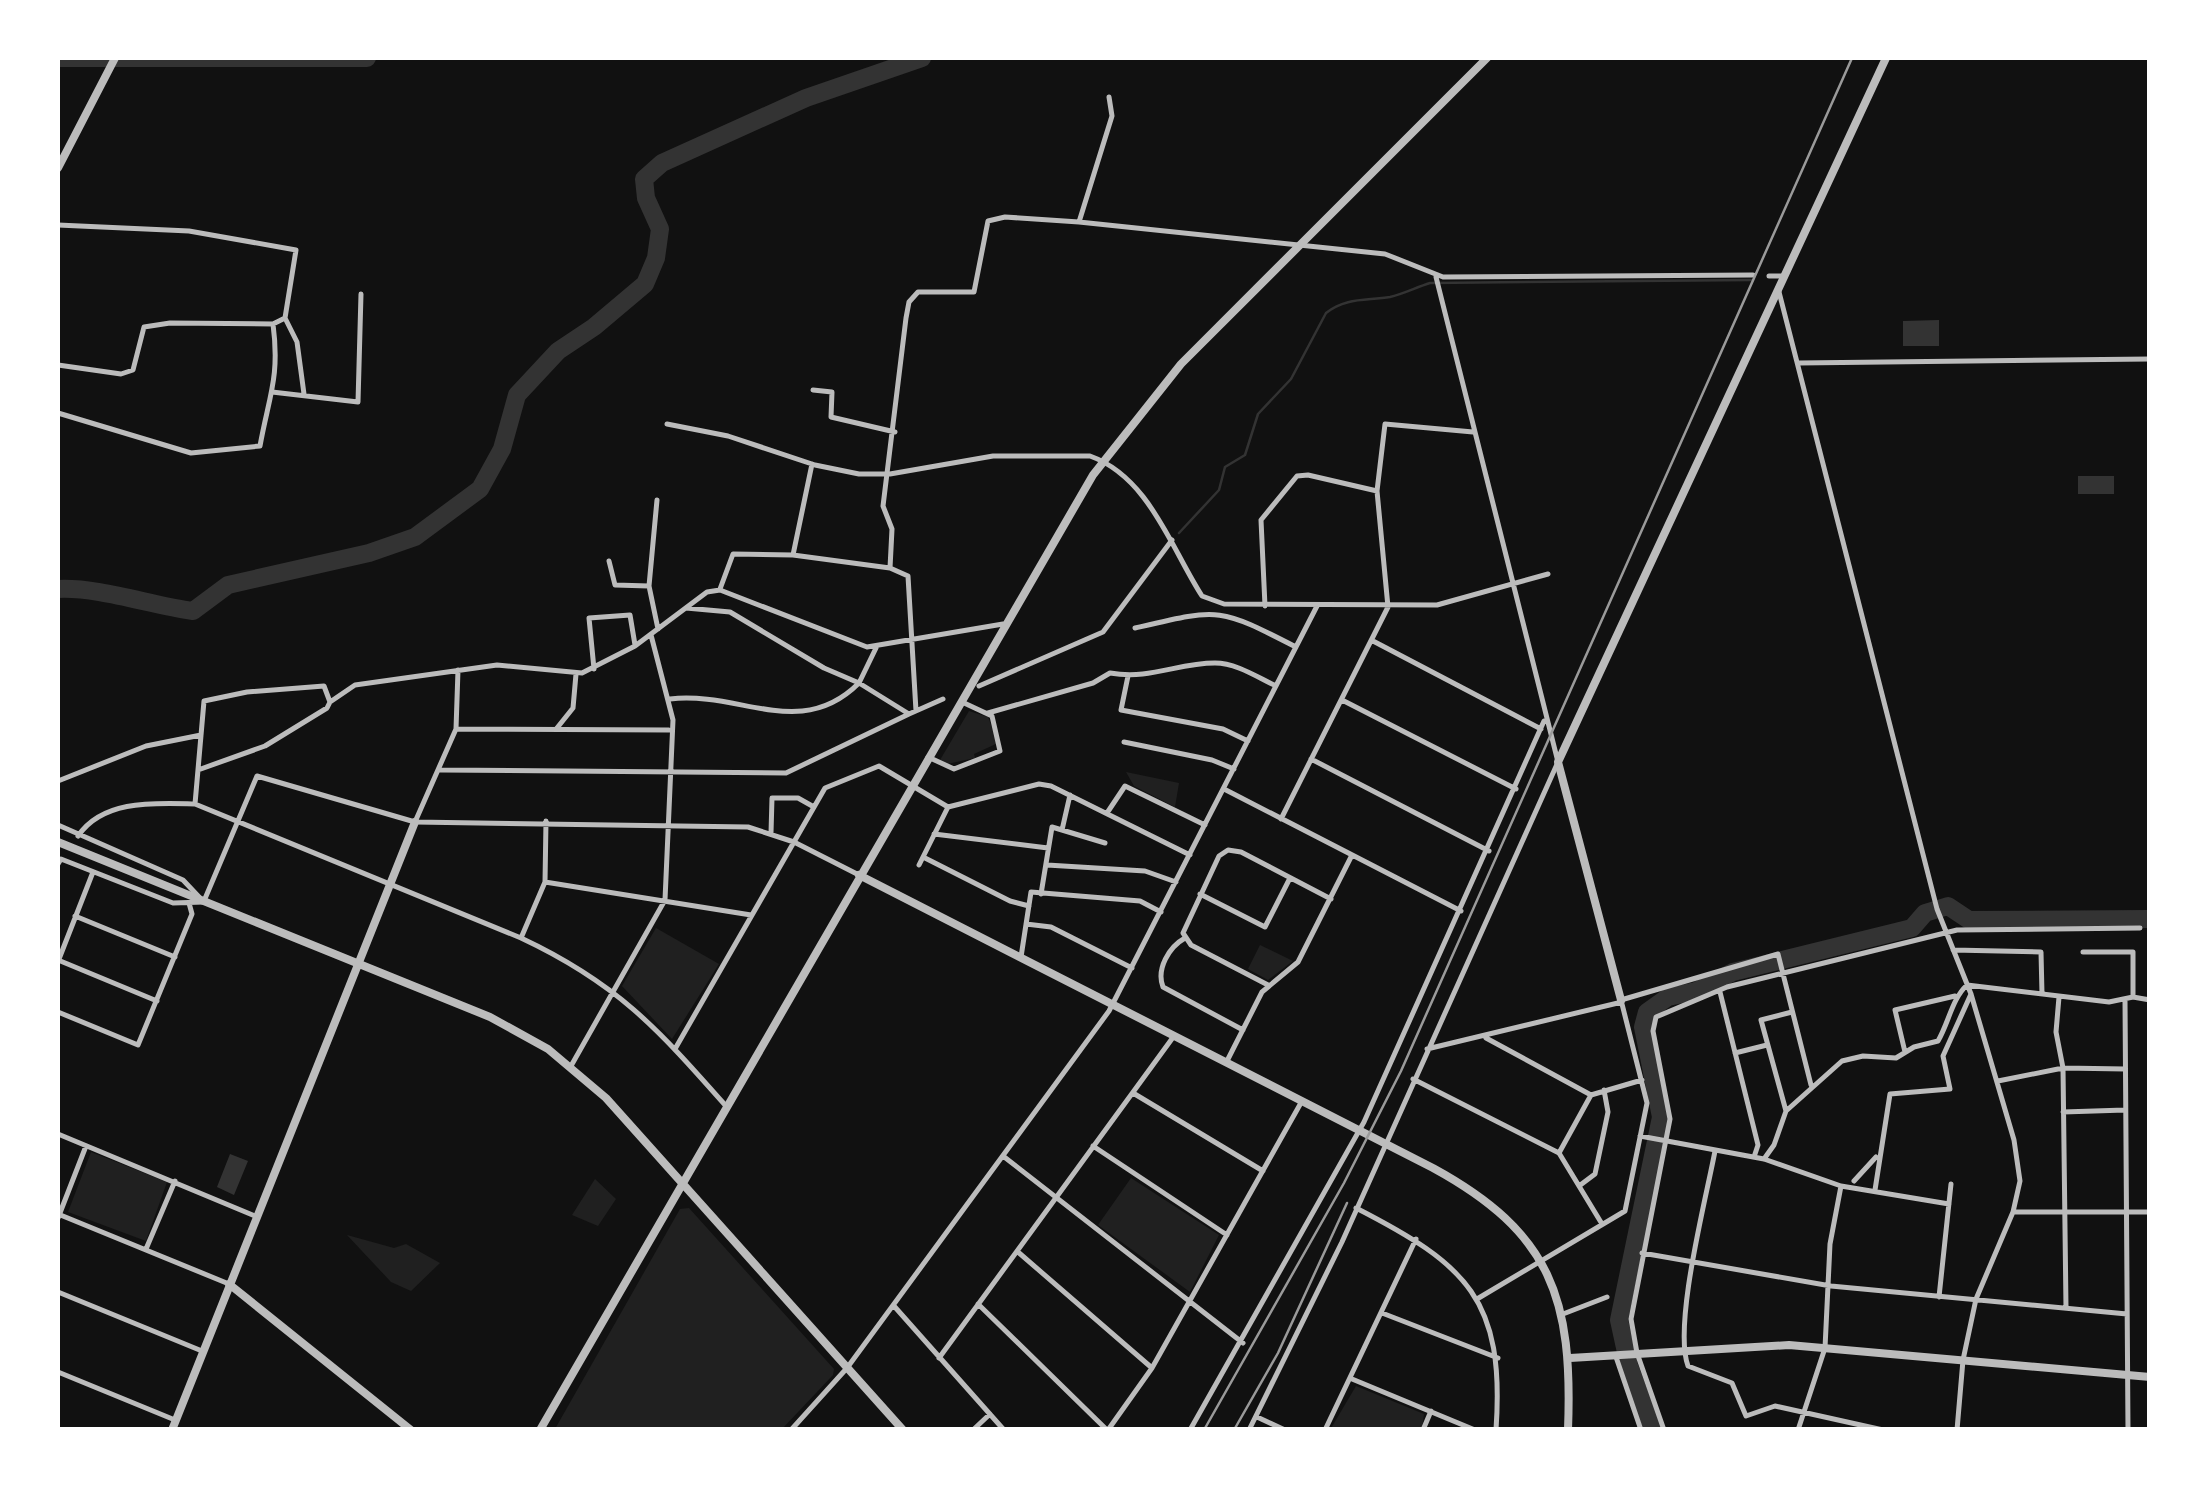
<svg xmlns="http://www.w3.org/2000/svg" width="2207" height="1487" viewBox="0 0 2207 1487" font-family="Inter,sans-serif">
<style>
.green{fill:#202020}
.water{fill:#333}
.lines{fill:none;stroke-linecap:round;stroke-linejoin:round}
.stream{stroke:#333;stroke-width:2.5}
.river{stroke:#333;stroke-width:18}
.minor{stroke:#bcbcbc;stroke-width:5}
.tertiary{stroke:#bcbcbc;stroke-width:8}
.rail{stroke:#9a9a9a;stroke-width:2.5}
</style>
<rect width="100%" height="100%" fill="#111"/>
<path class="green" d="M969 711 988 717 998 743 974 754 975 758 947 764 940 760Z
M1126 772 1179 783 1175 807 1134 786Z
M656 928 719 964 672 1039 622 986Z
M1260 945 1293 961 1268 980 1248 969Z
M91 1152 167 1182 146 1241 68 1212Z
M1131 1178 1219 1235 1190 1292 1098 1225Z
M595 1179 616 1199 598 1226 572 1215Z
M689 1208 834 1369 833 1375 782 1429H555L680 1209Z
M347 1235 394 1248 406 1244 440 1263 411 1291 391 1282Z
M1356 1386 1424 1414 1422 1429 1330 1430Z"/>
<path class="water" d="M1939 320V346H1903V321Z
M2078 476H2114V494H2078Z
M230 1154 248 1161 234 1195 217 1187Z"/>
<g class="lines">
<path class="stream" d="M1179 533 1219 490 1225 467 1245 455 1258 414 1291 379 1326 313C1346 297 1367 301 1390 297 1403 294 1417 287 1430 283L1751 280"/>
<path class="river" d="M58 58H367
M58 589C99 587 150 605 193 611L228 585 369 553 415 537 480 489 502 449 517 395 558 351 594 327 645 284 656 258 660 229 646 198 644 179 662 163 806 98 922 58
M1653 1430 1629 1366 1619 1320 1661 1117 1643 1027 1647 1012 1668 997 1696 991 1733 972 1912 928 1925 913 1948 906 1969 920 2150 919"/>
<path class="minor" d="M1079 222 1112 116 1109 97
M58 225 189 231 296 250 285 318 273 324 170 323 144 327 133 370 121 374 58 365
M1769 276H1781
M1778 288 1937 909 1971 994 2014 1140 2020 1181 2013 1212 1976 1299 1963 1360 1957 1430
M285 318 297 342 304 394
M1799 363 2150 359
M813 390 832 392 831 417 895 432
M272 392 358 402 361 294
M58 413 191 453 260 446C269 396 280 377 273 324
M667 424 728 436 815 465 859 474H890L993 456H1090C1149 477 1171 548 1202 596L1224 604 1437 605 1548 574
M812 464 793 555 890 568
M609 561 615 585 649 586 658 629
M649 586 657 500
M720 589 733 554 793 555
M1265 606 1261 520 1297 476 1308 475 1377 491
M686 608 730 612 824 668 859 683 876 648
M1135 628C1220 608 1218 607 1296 647
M1373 641 1541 729
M594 669 589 618 630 615 635 645
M1128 676 1121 710 1223 729 1248 741
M979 686 1103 632 1172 540
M670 699C741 691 801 741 859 683L909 714 943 699
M1342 700 1516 789
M330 702 355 685 497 665 582 673 635 646 707 592 720 590 867 647 1003 624
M916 711 908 576 890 568 892 529 883 506 906 318 909 302 918 292H974L988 221 1005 217 1079 222 1385 254 1443 277 1753 275
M988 713 1093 683 1110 673C1151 680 1177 663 1215 663 1236 663 1257 677 1276 686
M557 728 573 708 576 674
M456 729 458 670
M1124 742 1212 760 1234 769
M928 757 954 769 1000 751 992 716 962 702
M1311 759 1489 851
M441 770 786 773 909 714
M58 781 146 746 201 735
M1224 789 1461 911
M195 804 204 701 247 692 324 686 330 702 327 708 265 746 198 770
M1107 813 1125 786 1205 825
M1281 819 1388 607 1377 491 1385 424 1473 432
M415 822 456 729 669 730
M58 825 183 880 200 898
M1062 830 1070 795
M771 833 772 798H798L814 807
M934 834 1048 848
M78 836C103 799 155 803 195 804L521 938C617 983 657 1028 726 1106
M925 858 1010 901 1029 906
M58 864 61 859 173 903 204 902
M919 865 948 807 1039 784 1051 786 1190 855
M1047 865 1145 871 1176 882
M545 882 751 915
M1041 894 1052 827 1105 843
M1200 894 1265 927 1290 878
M204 901 257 776 415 822 748 827 794 842 859 875
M75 916 175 957
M1026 924 1051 927 1132 968
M521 938 545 882 546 821
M1185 938C1169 947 1156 969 1163 987L1243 1030
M1953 950 2041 952 2042 994
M2083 952H2133V997
M1021 957 1031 892 1140 901 1161 912
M59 959 93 872
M58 960 157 1001
M1268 985 1191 945 1183 933 1219 856 1228 850 1241 852 1331 899
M1720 992 1758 1145 1754 1157
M2059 997 2056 1032 2063 1068 2066 1308
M2125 1000 2128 1430
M58 1012 138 1045 192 914 189 903
M1486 1038 1591 1095
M675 1049 825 788 879 766 948 807
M1427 1049 1622 1002
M1905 1052 1895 1010 1955 996
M1735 1053 1767 1045
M1226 1063 1262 992 1298 962 1352 855
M571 1066 665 900 673 720 651 635
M1413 1079 1559 1153 1602 1224
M1998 1081 2063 1068 2125 1069
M1133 1093 1263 1171
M1786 1111 1761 1020 1792 1012
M2063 1112 2125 1110
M58 1134 255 1216
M1640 1136 1764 1159 1841 1186 1830 1244 1825 1348 1798 1430
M1093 1146 1227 1235
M1715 1151C1706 1199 1673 1325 1688 1366L1732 1383 1746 1416 1775 1406 1883 1430
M1559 1153 1591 1095 1642 1080
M1003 1156 1243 1343
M1764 1159 1774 1145 1786 1111 1842 1061 1863 1056 1896 1058 1914 1047 1938 1041C1949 1022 1952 999 1967 985L2109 1002 2133 997 2150 1000
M1854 1181 1876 1157
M1579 1186 1595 1174 1608 1112 1604 1090
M1841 1186 1949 1204
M1875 1190 1890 1094 1950 1089 1943 1056 1971 994
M1356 1208C1467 1265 1505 1299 1496 1430
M2013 1212H2150
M58 1214 229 1284
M58 1218 86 1146
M146 1249 175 1181
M1018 1252 1152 1368
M1642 1253 1831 1286 2127 1314
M58 1292 202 1351
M1939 1297 1951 1184
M1477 1299 1625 1211 1647 1103 1621 1000 1778 954 1811 1085
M978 1304 1107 1430
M894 1306 1004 1430
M1382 1313 1498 1358
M1563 1314 1607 1297
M1616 1357 1641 1430
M939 1358 1174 1036
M58 1372 175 1420
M1352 1379 1475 1430
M1257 1417 1285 1430
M791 1430 847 1368 1109 1011 1317 606
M973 1430 990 1414
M1108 1430 1152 1368 1302 1101
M1190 1430 1364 1122 1544 721
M1249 1430 1342 1242 1558 762 1436 277
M1325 1430 1416 1239
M1423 1430 1431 1411
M1664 1430 1637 1353 1631 1319 1670 1119 1653 1031 1656 1017 1727 987 1957 930 2140 928"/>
<path class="tertiary" d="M58 168 115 58
M58 842 490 1017 548 1049 606 1098 903 1430
M859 875 1433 1168C1552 1233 1573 1299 1568 1430
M1621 1000 1558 762 1886 58
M229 1284 411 1430
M1570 1358 1789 1345 2150 1377
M172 1430 415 822
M540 1430 1093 475 1181 364 1487 58"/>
<path class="rail" d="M1204 1430 1344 1183 1401 1071 1852 58
M1234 1430 1278 1353 1347 1203"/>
</g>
<rect width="2207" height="1487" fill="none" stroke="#ffffff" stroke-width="120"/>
</svg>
